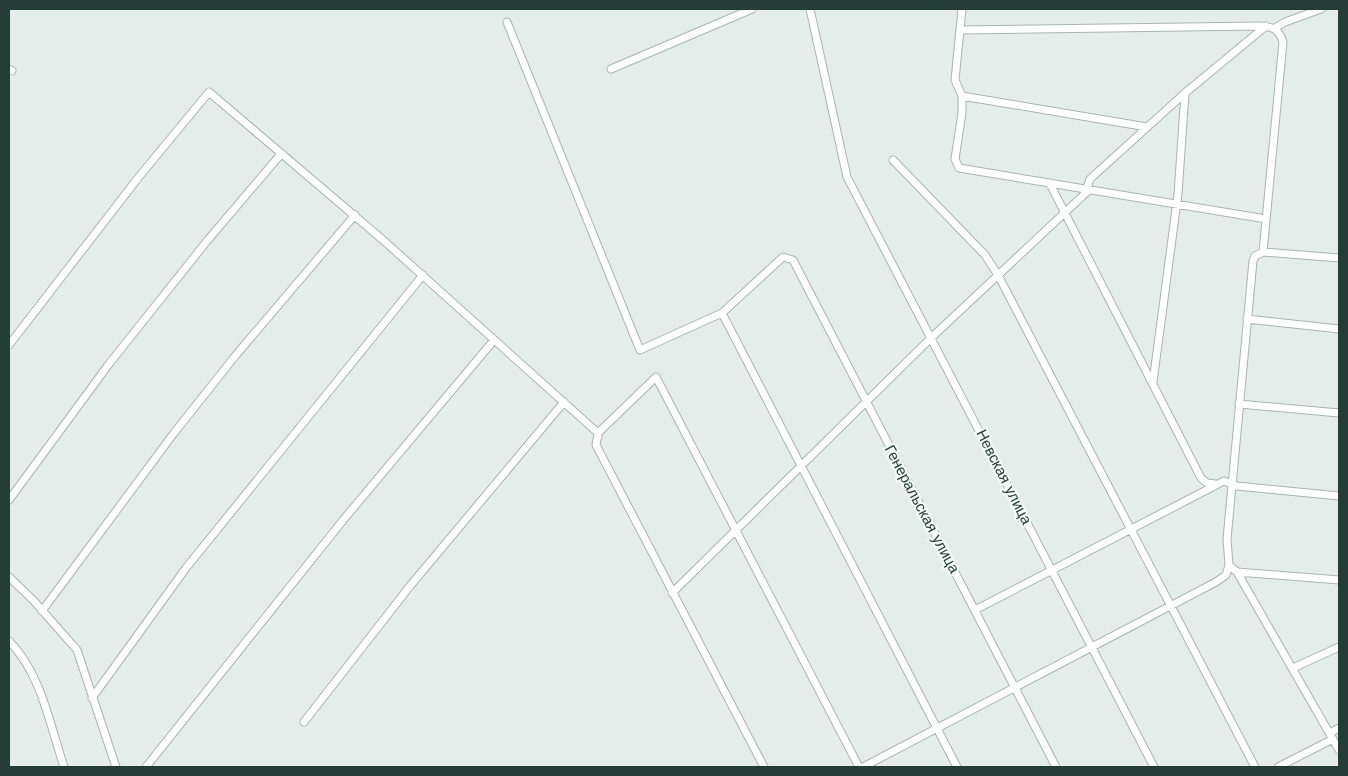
<svg xmlns="http://www.w3.org/2000/svg" width="1348" height="776" viewBox="0 0 1348 776" font-family="'Work Sans',sans-serif">
<style>
.lines{fill:none;stroke-linecap:round;stroke-linejoin:round}
.minor-casing{stroke:#a7b5b0;stroke-width:9}
.minor{stroke:#fff;stroke-width:7}
.labels{text-anchor:middle;stroke-width:4.5;stroke-linejoin:round;paint-order:stroke}
.street-label{font-size:15px;fill:#243e37;stroke:#f4f9f7}
</style>
<rect width="100%" height="100%" fill="#e4ede9"/>
<g class="lines">
<g class="minor-casing">
<path id="minor" d="M810 9 847 177 1154 767
M962 9 955 80 962 96V113L955 159 959 168 1266 219
M507 22 640 350 722 313 783 257 793 260 1056 767
M1275 28 1285 22 1321 9
M960 30 1259 26C1272 26 1279 29 1283 42L1263 252
M9 69 12 71
M611 69 752 9
M962 96 1147 127
M893 160 985 255 998 275 1255 767
M1050 184 1201 478 1207 483 1215 484
M1089 190 1088 185 1090 179 1185 93 1266 26
M1339 258 1263 252 1255 256 1253 261 1227 539 1229 565 1237 572 1339 750
M722 313 957 767
M1247 319 1339 329
M9 345 138 178 209 92 383 240 598 433 596 445 764 767
M1153 382 1178 194 1185 93
M1239 404 1339 413
M598 437V433L656 377 859 767
M9 500 109 364 207 241 281 154
M1237 572 1339 580
M9 577 33 600 77 650 116 767
M672 593 932 337 1089 190
M975 610 1224 481 1237 486 1339 496
M42 611 174 433 236 355 355 215
M9 641C41 673 50 725 64 767
M1293 668 1339 647
M92 698 186 568 423 275
M304 722 410 586 564 402
M1330 733 1339 728
M146 767 344 519 494 340
M863 767 1216 582 1226 575 1229 565
M1278 767 1333 739"/>
</g>
<use href="#minor" class="minor"/>
</g>
<g class="labels">
<g class="street-label">
<text transform="translate(1004 477) rotate(63)" y="5">Невская улица</text>
<text transform="translate(922 509) rotate(62)" y="5">Генеральская улица</text>
</g>
</g>
<rect width="1348" height="776" fill="none" stroke="#243e37" stroke-width="20"/>
</svg>
